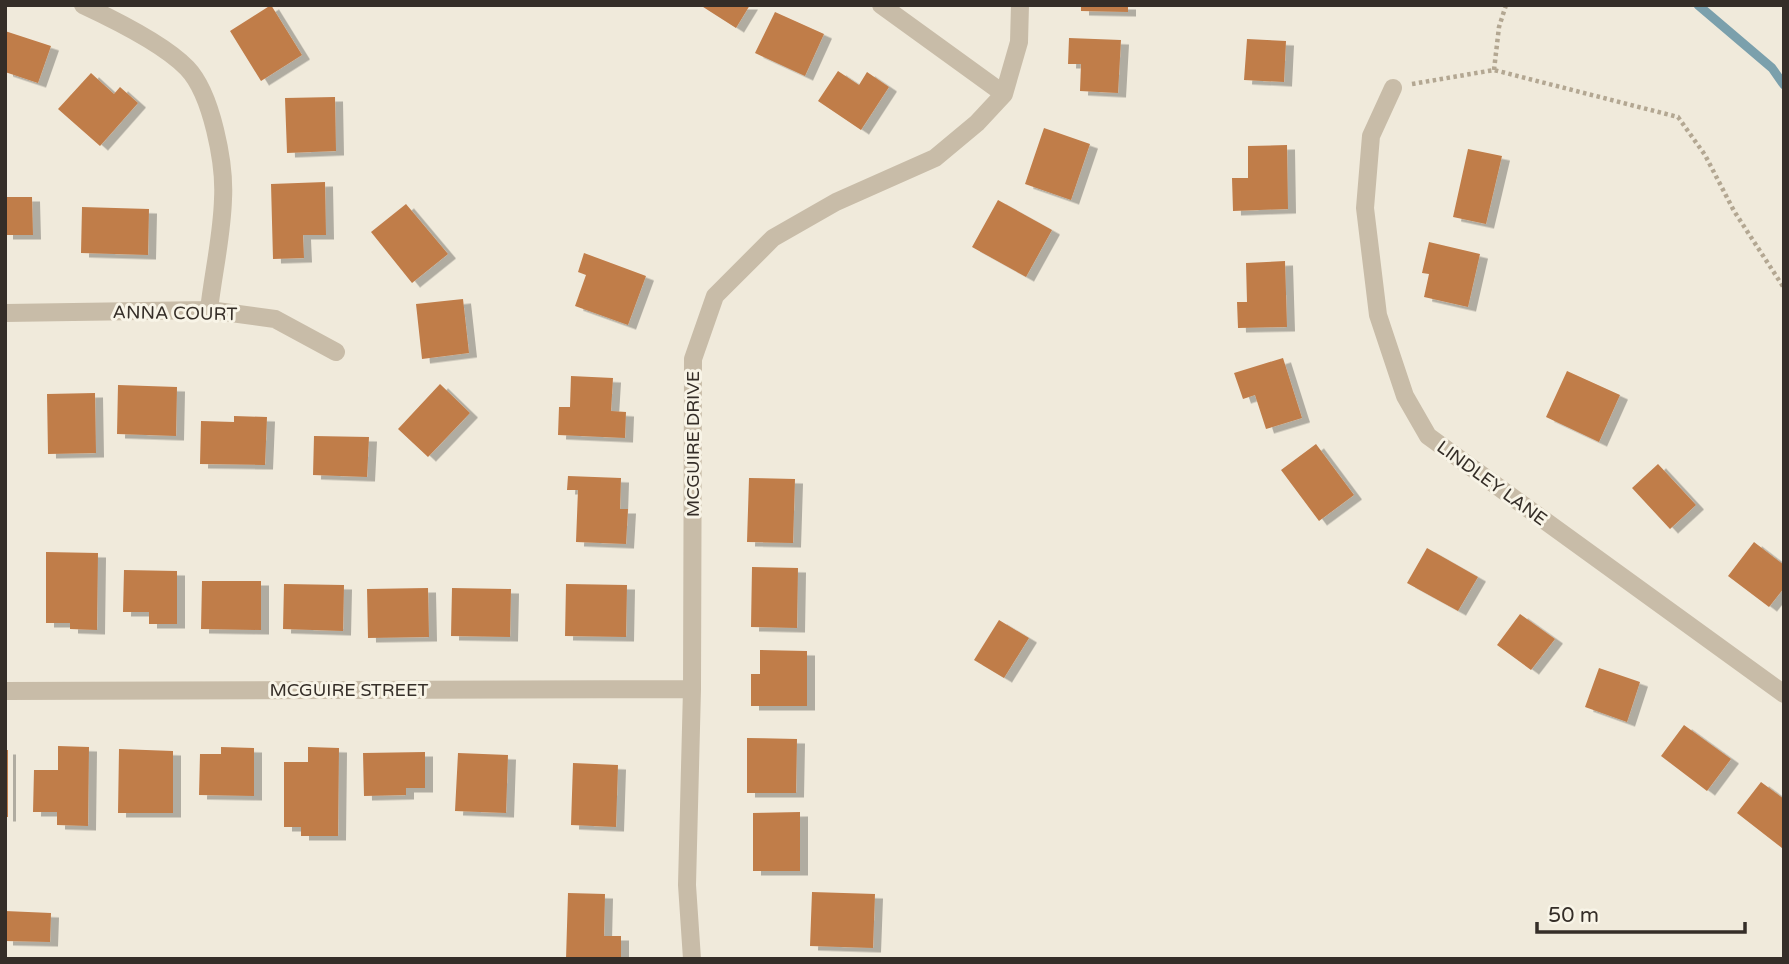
<svg xmlns="http://www.w3.org/2000/svg" width="1789" height="964" viewBox="0 0 1789 964" font-family="'Varela Round',sans-serif">
<style>
.lines{fill:none;stroke-linecap:round;stroke-linejoin:round}
.stream{stroke:#7ba0ac;stroke-width:9}
.building{fill:#c07d4a;filter:url(#shadow)}
.path{stroke:#b3a792;stroke-width:4.5;stroke-dasharray:3.5 3.5;stroke-linecap:butt}
.minor{stroke:#c8bca8;stroke-width:18}
.labels{text-anchor:middle;stroke-width:6;stroke-linejoin:round;paint-order:stroke}
.street-label{font-size:18px;fill:#352e28;stroke:#f8f4e7}
</style>
<defs>
<filter id="shadow"><feDropShadow dx="8" dy="4.5" stdDeviation="0" flood-color="#0004"/></filter>
</defs>
<rect width="100%" height="100%" fill="#f0eadb"/>
<g class="lines">
<path class="stream" d="M1698 5 1772 68 1784 85"/>
</g>
<path class="building" d="M271 5 302 55 261 81 230 31Z
M700 5H750L736 28Z
M1081 5H1128V12L1081 11Z
M775 12 824 34 805 76 755 53Z
M5 31 51 46 38 83 5 72Z
M1069 38 1121 40 1118 93 1080 91 1081 64H1068Z
M1247 39 1286 41 1284 82 1244 80Z
M838 71 859 85 867 72 889 87 861 130 818 101Z
M91 73 114 94 120 87 138 103 100 146 58 109Z
M335 97 336 151 287 153 285 98Z
M1044 128 1090 144 1071 200 1025 184Z
M1287 145 1288 209 1233 211 1232 178H1248V146Z
M1468 149 1502 156 1486 224 1453 217Z
M325 182 326 235H303L304 258 273 259 271 184Z
M5 197H32L33 235H5Z
M998 200 1052 230 1026 277 972 247Z
M406 204 448 254 412 283 371 232Z
M82 207 149 209 148 255 81 253Z
M1429 242 1480 254 1468 307 1424 297 1429 274 1422 273Z
M584 253 646 276 628 325 575 306 586 275 578 272Z
M1285 261 1287 327 1238 328 1237 302H1247L1246 263Z
M463 299 469 353 422 359 416 304Z
M1283 358 1302 418 1266 429 1255 395 1243 399 1234 373Z
M1567 371 1620 395 1599 442 1546 417Z
M571 376 613 378 611 411 626 412 625 438 558 435 559 407H570Z
M440 384 470 413 428 457 398 429Z
M118 385 177 387 176 436 117 434Z
M95 393 96 453 48 454 47 394Z
M234 416 267 417 265 465 200 464 201 421 234 422Z
M314 436 369 437 367 477 313 475Z
M1316 444 1354 495 1319 521 1281 470Z
M1658 464 1696 505 1670 529 1632 488Z
M568 476 621 478 620 509H628L626 544 576 542 578 490H567Z
M749 478 795 479 793 543 747 542Z
M1754 542 1784 565V588L1769 607 1728 576Z
M1427 548 1478 577 1458 611 1407 583Z
M46 552 98 553 97 630 70 629V623H46Z
M752 567 798 568 797 628 751 627Z
M124 570 177 571V624H149V612H123Z
M202 581H261V630L201 629Z
M284 584 344 585 343 631 283 629Z
M566 584 627 585 626 637 565 636Z
M428 588 429 637 368 638 367 589Z
M452 588 511 589 510 637 451 636Z
M1520 614 1555 639 1531 670 1497 645Z
M999 620 1029 638 1004 678 974 660Z
M760 650 807 651V706H751V674H760Z
M1599 668 1640 682 1627 722 1585 707Z
M1684 725 1731 759 1707 791 1661 756Z
M747 738 797 739 796 793H747Z
M58 746 89 747 88 826 57 825V812H33L34 770H58Z
M221 747 254 748V796L199 795 200 754H221Z
M308 747 339 748 338 836H301V827H284V762H308Z
M119 749 173 751V813H118Z
M5 750H8V817H5Z
M425 752V788H406V795L364 796 363 753Z
M458 753 508 755 506 813 455 811Z
M573 763 618 765 616 827 571 825Z
M1761 782 1784 799 1782 848 1737 813Z
M800 812V871H753V813Z
M812 892 875 894 873 948 810 946Z
M568 893 605 894 604 936H621V959H566Z
M5 911 51 913 50 942 5 941Z"/>
<g class="lines">
<path class="path" d="M1494 70 1499 27 1506 5
M1412 84 1494 70 1678 117 1705 155 1734 211 1784 288"/>
<path class="minor" d="M83 5C113 19 164 44 187 68 212 94 225 164 223 199 222 236 213 274 209 310
M881 5 1004 94
M1393 88 1371 136 1365 208 1378 315 1405 396 1428 436 1784 694
M5 313 209 310 275 319 336 352
M5 691 692 689
M692 959 687 885 692 689 693 359 715 296 773 238 836 202 935 158 977 123 1004 94 1019 42 1020 5"/>
</g>
<g class="labels">
<g class="street-label">
<text transform="translate(175 313) rotate(1)" y="6">ANNA COURT</text>
<text transform="translate(693 444) rotate(-90)" y="6">MCGUIRE DRIVE</text>
<text transform="translate(1492 483) rotate(36)" y="6">LINDLEY LANE</text>
<text x="349" y="696">MCGUIRE STREET</text>
</g>
</g>
<rect width="1789" height="964" fill="none" stroke="#352e28" stroke-width="14"/>
<path d="M1537 922v10h208v-10" fill="none" stroke="#352e28" stroke-width="3.5"/>
<text x="1548" y="922" font-size="21" fill="#352e28" stroke="#f8f4e7" stroke-width="5" paint-order="stroke">50 m</text>
</svg>
